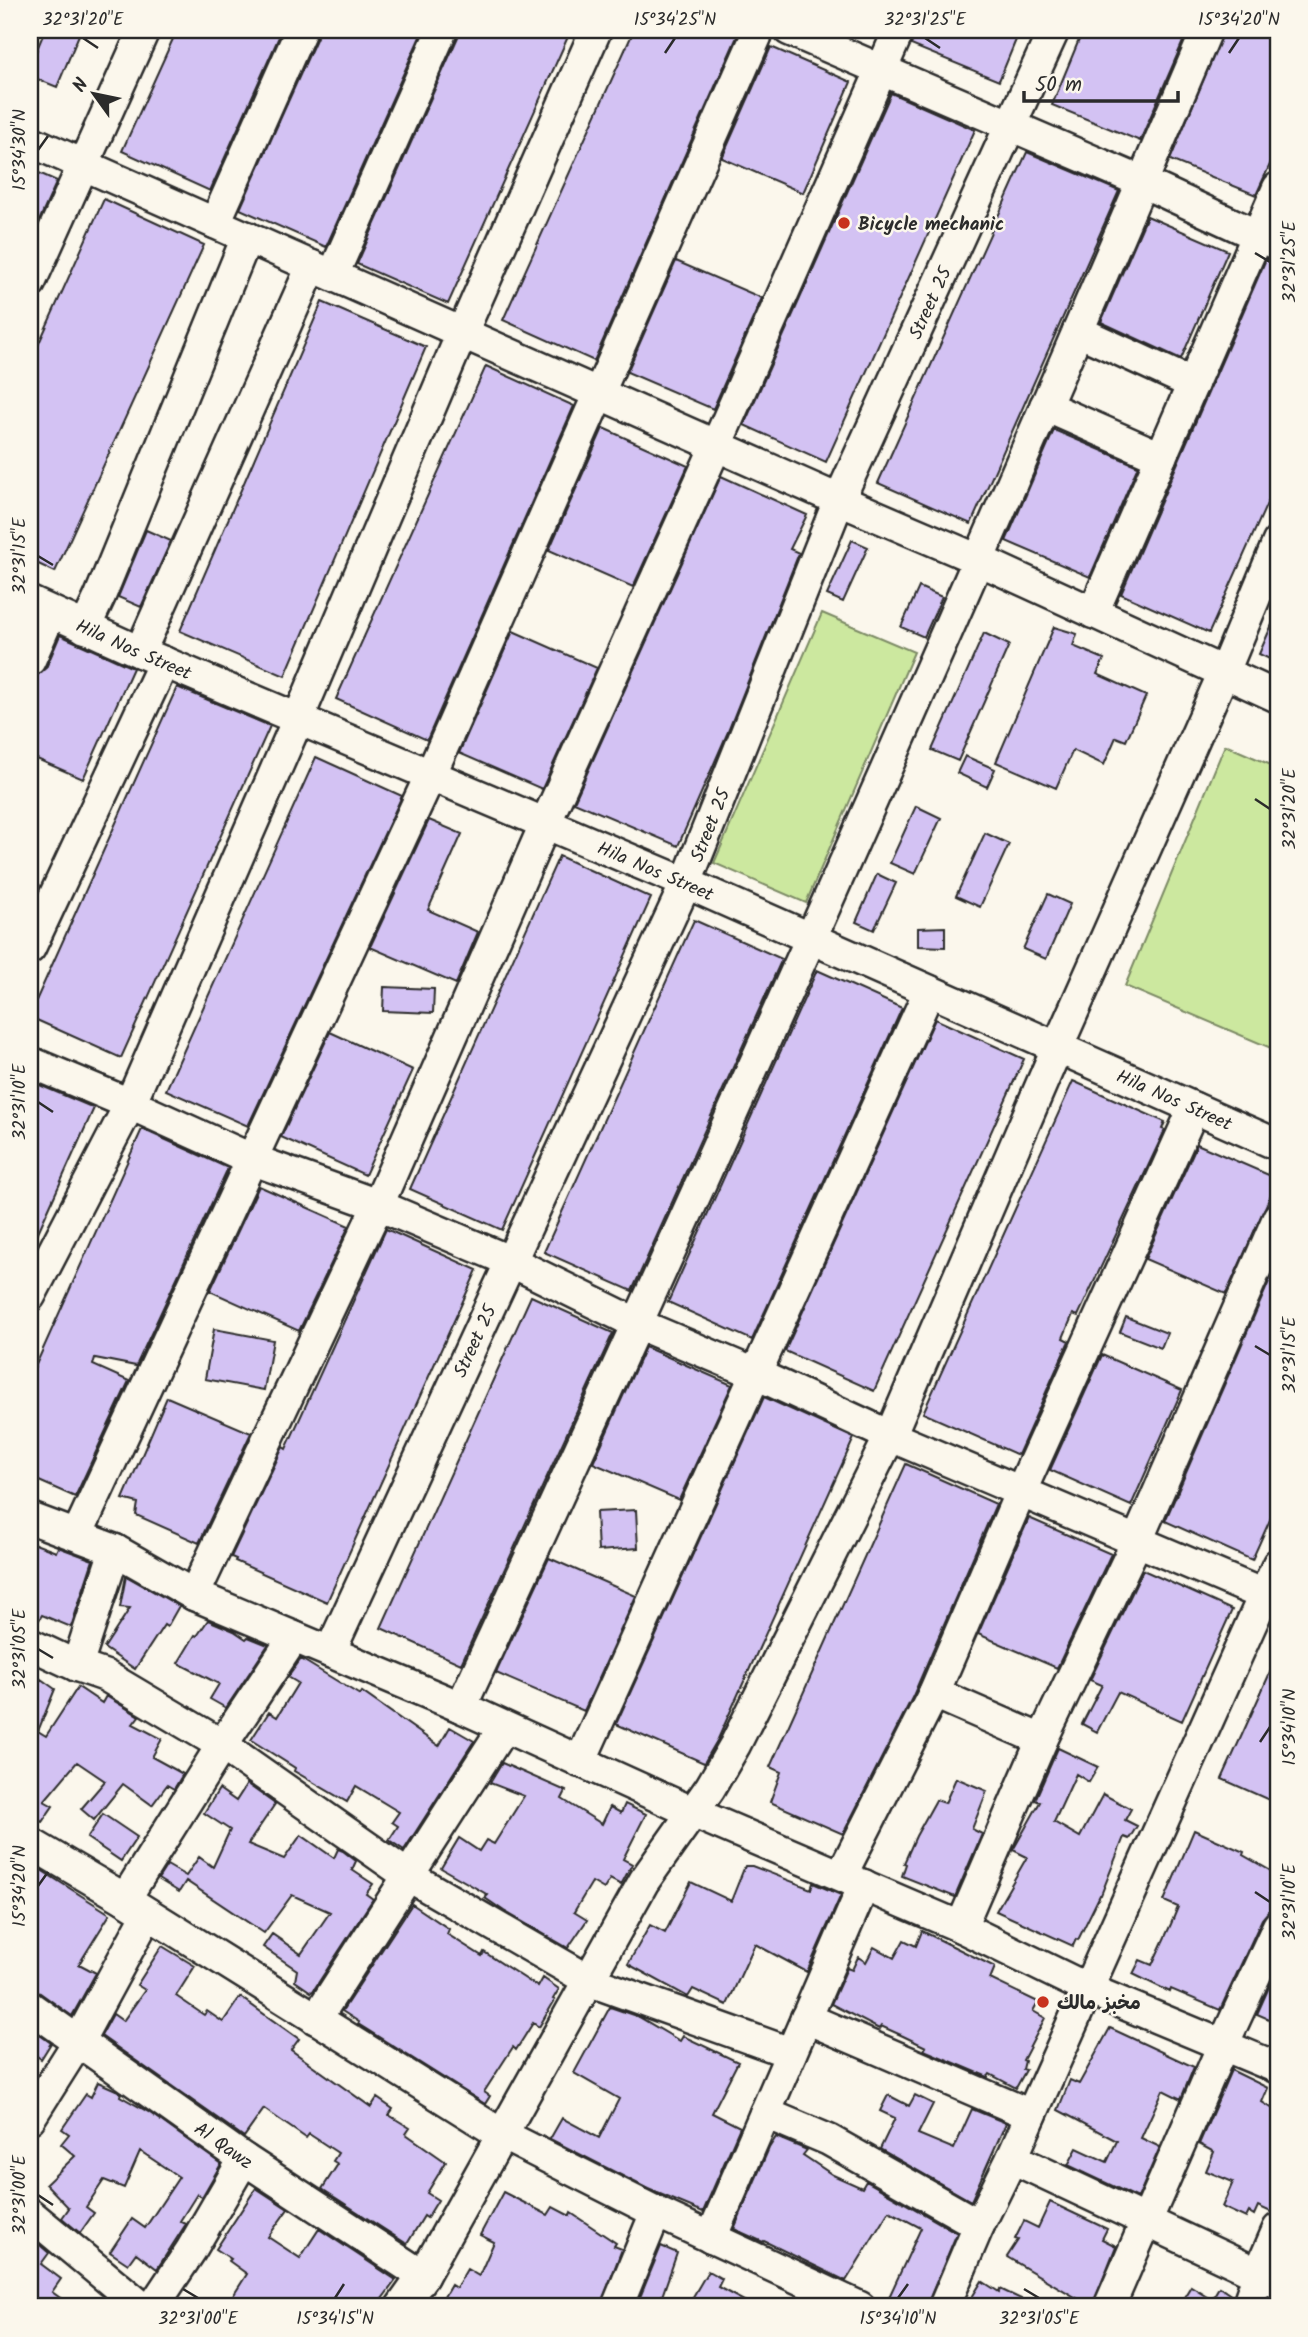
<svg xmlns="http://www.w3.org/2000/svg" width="1308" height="2337" viewBox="0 0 1308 2337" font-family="Kalam,'Playpen Sans Arabic',sans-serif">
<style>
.green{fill:#cce89f;stroke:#7c8a65;stroke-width:2}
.building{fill:#d3c2f3;stroke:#2b2b2b;stroke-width:2}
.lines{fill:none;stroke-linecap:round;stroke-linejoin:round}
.minor-casing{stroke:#2b2b2b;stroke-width:35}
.minor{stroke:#fbf7ec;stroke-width:30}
.ticks{fill:none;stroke:#2b2b2b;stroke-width:2.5}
.poi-dot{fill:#c8321e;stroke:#fbf7ec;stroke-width:2.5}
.labels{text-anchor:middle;stroke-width:5;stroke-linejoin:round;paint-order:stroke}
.poi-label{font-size:19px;font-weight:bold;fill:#2b2b2b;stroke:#fbf7ec;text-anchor:start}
.street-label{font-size:19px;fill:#2b2b2b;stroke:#fbf7ec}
.neatline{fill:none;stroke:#2b2b2b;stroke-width:2.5}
.ticks-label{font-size:18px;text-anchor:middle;fill:#2b2b2b}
</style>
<rect width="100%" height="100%" fill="#fbf7ec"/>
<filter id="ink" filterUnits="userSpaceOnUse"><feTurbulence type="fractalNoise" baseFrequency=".0143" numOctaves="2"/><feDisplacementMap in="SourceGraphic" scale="14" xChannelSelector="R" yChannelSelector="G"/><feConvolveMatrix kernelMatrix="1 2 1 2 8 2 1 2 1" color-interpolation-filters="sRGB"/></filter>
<g filter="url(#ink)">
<path class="green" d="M822 613 914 652 806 903 714 863Z
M1225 745 1278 768V1051L1125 986Z"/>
<path class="building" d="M45 30H81L57 87 30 76V66Z
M177 30H282L210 191 122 151Z
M318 30H423L326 247 240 209 317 37Z
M459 30H571L448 304 357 264 458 37Z
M634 30H740L594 361 503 320Z
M916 30H1020L999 81 911 45Z
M1083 30H1188L1140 141 1052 105Z
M1224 30H1278V147L1256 195 1170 160Z
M771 47 851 82 803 193 722 158Z
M891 93 975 130 826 462 744 425Z
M1027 152 1119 191 971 524 878 483Z
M30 169 57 181 30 241Z
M104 199 204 245 55 572 30 560V363Z
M1147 216 1228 251 1181 359 1101 322Z
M1266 259 1278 265V479L1209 633 1121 594Z
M676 261 762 298 713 409 627 372Z
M322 302 426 347 285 676 180 631Z
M486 366 574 406 427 740 336 699Z
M603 428 688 466 633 587 549 550Z
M1054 430 1138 466 1090 577 1006 541Z
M721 476 807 515 790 549 799 553 727 734 678 846 574 802Z
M146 530 171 541 141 607 118 597Z
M852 540 868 547 843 602 827 595Z
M919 587 942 597 924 637 901 627Z
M1278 611V663L1259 654Z
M1054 627 1077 634 1073 646 1104 659 1097 674 1146 696 1126 741 1116 737 1104 765 1073 750 1056 788 996 762Z
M513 631 597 668 542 789 459 753Z
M984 633 1009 645 958 761 932 750Z
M60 635 133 668 83 779 30 756V681L46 668Z
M177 687 270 726 121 1058 30 1017V1014Z
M965 756 995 769 987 787 957 773Z
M316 757 402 796 248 1126 166 1090Z
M916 806 941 818 915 874 890 863Z
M429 820 462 834 428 910 478 932 456 984 370 947Z
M985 833 1009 844 980 907 956 896Z
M559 856 651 898 502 1230 410 1189Z
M877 874 896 883 874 930 856 922Z
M1048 894 1070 904 1046 959 1023 949Z
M694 920 782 959 632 1291 544 1252Z
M945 927V947L918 946V928Z
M817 970 902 1008 752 1340 668 1302Z
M384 987 434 989 433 1013 383 1011Z
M935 1019 1024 1059 874 1391 785 1351Z
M330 1032 413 1070 365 1175 281 1137Z
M30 1081 94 1108 30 1250Z
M1073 1081 1165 1122 1162 1129 1165 1130 1078 1316 1073 1314 1063 1338 1069 1341 1018 1455 923 1413Z
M142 1129 228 1168 136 1366 95 1358 93 1365 129 1381 75 1497 30 1477V1378Z
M1197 1144 1278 1179 1226 1294 1145 1259Z
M259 1186 349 1226 299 1331 210 1291Z
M386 1229 477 1270 327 1602 235 1561 236 1559 231 1557 283 1447 286 1449Z
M1278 1261V1502L1252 1560 1165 1521Z
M531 1296 613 1333 461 1664 381 1628Z
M1126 1317 1167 1333 1161 1348 1120 1332Z
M214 1329 273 1340 264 1390 205 1379Z
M645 1347 732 1385 679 1500 593 1463Z
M1102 1355 1182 1390 1131 1506 1050 1470Z
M167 1397 251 1433 199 1543 136 1515 138 1503 123 1499Z
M764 1397 854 1438 718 1739 704 1763 616 1724Z
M906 1464 996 1504 913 1696 843 1834 770 1802 781 1772 770 1767Z
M636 1510 638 1548 598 1551 596 1512Z
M1029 1518 1111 1554 1057 1668 978 1634Z
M30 1542 56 1552 58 1547 93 1560 71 1627 42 1615 34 1628 30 1627Z
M549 1558 636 1596 584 1711 496 1673Z
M1143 1570 1232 1610 1182 1721 1118 1692 1097 1732 1082 1724 1102 1685 1090 1680Z
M126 1576 179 1606 167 1627 164 1625 135 1669 104 1648 130 1608 120 1607Z
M208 1620 234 1631 246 1639 248 1637 268 1645 226 1708 210 1699 219 1684 178 1663 195 1635 197 1636Z
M1278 1655V1804L1222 1779Z
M301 1659 360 1695 362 1692 439 1746 450 1727 474 1741 404 1850 389 1840 398 1826 392 1822 399 1812 356 1786 347 1802 294 1771 295 1768 251 1740 269 1712 277 1717 298 1683 288 1677Z
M41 1679 55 1689 38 1731 46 1736 78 1687 102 1703 106 1696 139 1716 133 1724 162 1739 152 1757 183 1774 174 1789 167 1785 152 1805 123 1784 94 1820 81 1809 105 1781 77 1762 44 1801 53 1806 42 1822 32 1815 30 1817V1694Z
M1058 1748 1098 1767 1089 1782 1076 1774 1054 1822 1080 1837 1103 1794 1131 1809 1125 1820 1137 1826 1129 1839 1124 1837 1101 1895H1100L1078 1940 1076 1939 1073 1946 996 1911 1027 1857 1013 1850 1040 1802 1035 1800Z
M502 1763 566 1791 562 1799 602 1824 610 1807 621 1813 625 1804 646 1814 623 1859 632 1864 621 1885 610 1879 604 1889 592 1882 574 1912 587 1920 568 1948 504 1911 485 1898 488 1895 441 1868 459 1838 479 1851 486 1840 494 1844 524 1796 490 1783Z
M956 1778 987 1791 972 1829 982 1834 955 1897 902 1876 906 1864 904 1863 916 1836 936 1800 945 1803Z
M247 1784 275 1804 248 1844 284 1859 301 1835 334 1858 338 1849 343 1851 356 1861 352 1870 373 1884 366 1894 373 1899 313 1991 311 1992 295 1981 297 1970 263 1947 272 1934 301 1954 330 1912 292 1895 264 1933 186 1881 179 1892 158 1879 167 1865 186 1876 199 1857 213 1867 230 1830 204 1813 219 1789 236 1801Z
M103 1814 137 1837 121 1861 87 1838Z
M1194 1830 1244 1852 1243 1855 1278 1875V1886L1271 1900 1278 1904V1909L1269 1911 1262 1919 1220 2010 1171 1989 1170 1992 1133 1974 1140 1960 1152 1965 1171 1924 1178 1907 1164 1901Z
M30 1863 110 1914 79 1964 96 1973 72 2016 40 1993 30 1990Z
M745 1866H752L811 1889 813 1883 841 1895 807 1972 755 1944 727 2005 693 1989 688 1997 628 1964 650 1925 665 1933 691 1882 731 1901Z
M412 1904 449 1929 447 1934 482 1956 484 1952 538 1987 543 1978 559 1989 553 1999 555 2000 539 2027 533 2023 516 2050 513 2047 484 2092 490 2096 485 2104 358 2024 359 2022 342 2011Z
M922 1931 995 1967 990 1979 1038 2002 1033 2011 1045 2018 1023 2060 1025 2061 1023 2069 1026 2070 1016 2088 990 2074 988 2077 924 2050 926 2047 903 2036 881 2026 879 2029 831 2004 847 1968 852 1970 858 1957 866 1962 874 1947 894 1958 904 1940 916 1946Z
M162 1946 195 1966 176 1996 204 2015 207 2011 223 2022 240 1997 299 2039 291 2050 371 2107 377 2098 393 2109 389 2115 410 2128 406 2134 446 2162 427 2193 438 2200 427 2218 424 2216 407 2244 322 2189 338 2164 333 2161 338 2153 309 2134 306 2138 264 2109 244 2137 101 2036 113 2014 123 2021 145 1990 137 1985Z
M1278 1967V2023L1257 2014Z
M610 2007 639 2017 680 2041 683 2036 738 2062 712 2113 740 2127 703 2212 648 2189 550 2139 562 2118 599 2138 619 2099 574 2073Z
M30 2028 51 2043 41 2059 30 2051Z
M1110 2028 1194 2067 1181 2099 1163 2090 1141 2138 1160 2147 1138 2198 1068 2165 1077 2148 1107 2162 1117 2141 1058 2110 1070 2080 1079 2084Z
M1231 2070 1268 2088 1262 2102 1278 2112V2212L1273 2213 1258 2206 1254 2215 1249 2212 1246 2218 1222 2207 1233 2182 1206 2171 1214 2152 1199 2144Z
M98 2082 116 2090 121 2093 120 2096 150 2113 221 2164 202 2197 197 2194 180 2221 186 2224 157 2269 136 2253 128 2264 110 2252 132 2219 145 2228 179 2177 140 2151 124 2188 104 2180 86 2207 94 2213 80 2233 62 2218 69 2208 46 2184 75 2156 61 2144 69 2134 62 2129 86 2094 91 2097Z
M888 2095 909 2106 915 2095 933 2104 918 2134 954 2149 972 2109 1006 2123 971 2201 880 2149 895 2118 880 2111Z
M776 2137 807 2150 803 2155 833 2175 862 2188 866 2181 957 2233 926 2307H910L889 2297 921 2228 889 2211 846 2281 764 2241 763 2242 734 2229 769 2148Z
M256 2188 288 2209 268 2237 300 2258 319 2229 396 2280 376 2307H226L247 2274 229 2261 231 2259 216 2249Z
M503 2192 548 2215 553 2207 570 2216 571 2213 616 2243 614 2246 622 2249 600 2307H438L451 2285 456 2288 467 2269 479 2276 494 2242 480 2235Z
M1050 2202 1107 2229 1102 2239 1116 2246 1092 2307 1007 2257 1018 2240 1015 2239 1024 2221 1038 2228Z
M34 2240 49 2253 41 2264 61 2279 52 2292 73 2307H46L30 2296V2247Z
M661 2246 677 2253 660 2302 648 2297 644 2307H636Z
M708 2271 722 2279 718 2287 755 2307H687Z
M982 2281 999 2292 1000 2289 1038 2307H966Z
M1191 2286 1212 2299 1219 2287 1232 2296 1230 2307H1178Z"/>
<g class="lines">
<g class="minor-casing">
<g id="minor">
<path d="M789 30 1142 182 1278 245"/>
<path d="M30 141 839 500 979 560 1278 697"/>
<path d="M215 223 301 30"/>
<path d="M333 275 442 30"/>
<path d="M30 283 144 30"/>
<path d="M1078 331 1193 384"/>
<path d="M1045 406 1161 457"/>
<path id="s1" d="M30 602 140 652 686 883 1278 1145"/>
<path d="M1093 613 1278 188"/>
<path d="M85 628 100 596 247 237"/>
<path d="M140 652 312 266"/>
<path d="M30 660 51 612"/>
<path d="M30 948 164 662"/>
<path d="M30 1062 130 1104 251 1159 378 1205 512 1262 638 1324 756 1374 890 1436 1278 1601"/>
<path d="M30 1296 130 1104 298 719 462 333 596 30"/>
<path d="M30 1518 115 1550 194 1595 461 1707 692 1812 961 1927 1088 1989 1278 2068"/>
<path d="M77 1535 431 774 759 30"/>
<path d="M194 1595 378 1205 546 822 716 446 899 30"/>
<path d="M30 1644 77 1666 106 1676 222 1745 407 1875 590 1981 791 2053"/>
<path id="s2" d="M330 1652 686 883 839 500 1054 30"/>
<path d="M77 1666 115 1550"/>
<path d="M934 1693 1042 1740"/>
<path d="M461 1707C718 1152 968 593 1207 30"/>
<path d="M580 1762 929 991"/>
<path d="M30 1843 125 1899 501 2134 656 2212 860 2307"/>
<path d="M842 1874 934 1693 1021 1491 1194 1108"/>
<path d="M125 1899 222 1745 294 1637"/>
<path d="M961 1927 1042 1740 1137 1541 1278 1218"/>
<path id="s3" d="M30 2007 244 2159 423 2276"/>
<path d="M806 2018 1031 2115"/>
<path d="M316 2019 504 1727"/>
<path d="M765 2113 829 2140 979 2225"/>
<path d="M30 2118 78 2042 147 1915"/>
<path d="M1012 2158 1278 2283"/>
<path d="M30 2214 142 2307"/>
<path d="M711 2238 864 1885"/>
<path d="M153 2307 191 2250 244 2159"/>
<path d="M401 2307 423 2276 644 1881 710 1788 735 1745 890 1436 1057 1048 1224 672 1278 542"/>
<path d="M617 2307 656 2212"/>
<path d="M944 2307 979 2225 1012 2158 1278 1564"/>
<path d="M1109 2307 1223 2045 1278 1926"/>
<path d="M1247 2307 1258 2275 1278 2229"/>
</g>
</g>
<use href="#minor" class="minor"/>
</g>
</g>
<path class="ticks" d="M83 38 98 48M925 38 940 48M665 53 675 38M1229 53 1239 38M38 150 48 136M1255 253 1270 262M38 556 53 565M1255 799 1270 809M38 1102 53 1112M1255 1346 1270 1355M38 1649 53 1658M1260 1742 1270 1727M38 1886 48 1872M1255 1892 1270 1902M38 2195 53 2205M183 2289 198 2298M1024 2289 1039 2298M335 2298 344 2284M898 2298 908 2284"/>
<g class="poi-dot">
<circle cx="844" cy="223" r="7"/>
<circle cx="1043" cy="2002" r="7"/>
</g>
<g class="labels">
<g class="poi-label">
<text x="858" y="230">Bicycle mechanic</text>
<text x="1057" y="2009">مخبز مالك</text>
</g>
<g class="street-label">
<text dy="7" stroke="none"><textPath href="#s2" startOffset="1477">Street 25</textPath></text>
<text dy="7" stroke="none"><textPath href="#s1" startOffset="114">Hila Nos Street</textPath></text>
<text dy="7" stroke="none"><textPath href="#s2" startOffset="910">Street 25</textPath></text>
<text dy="7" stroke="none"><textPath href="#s1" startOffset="681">Hila Nos Street</textPath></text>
<text dy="7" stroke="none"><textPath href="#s1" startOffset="1248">Hila Nos Street</textPath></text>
<text dy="7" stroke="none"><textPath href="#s2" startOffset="343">Street 25</textPath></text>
<text dy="7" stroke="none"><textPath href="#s3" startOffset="238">Al Qawz</textPath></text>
</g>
</g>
<rect width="1308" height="2337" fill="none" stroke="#fbf7ec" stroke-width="77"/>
<g transform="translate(94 94) rotate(303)" stroke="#fbf7ec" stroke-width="5" paint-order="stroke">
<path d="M0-5L12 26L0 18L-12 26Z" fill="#2b2b2b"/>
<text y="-10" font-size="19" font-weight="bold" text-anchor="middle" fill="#2b2b2b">N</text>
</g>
<path d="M1024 91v10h154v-10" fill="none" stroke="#2b2b2b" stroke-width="3.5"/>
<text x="1035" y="91" font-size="21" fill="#2b2b2b" stroke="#fbf7ec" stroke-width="5" paint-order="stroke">50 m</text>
<rect x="38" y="38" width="1232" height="2260" class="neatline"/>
<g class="ticks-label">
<text x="83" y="25">32°31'20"E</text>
<text x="675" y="25">15°34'25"N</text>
<text x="925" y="25">32°31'25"E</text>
<text x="1239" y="25">15°34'20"N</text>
<text transform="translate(19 150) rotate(-90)" y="6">15°34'30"N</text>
<text transform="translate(1289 262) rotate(-90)" y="6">32°31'25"E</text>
<text transform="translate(19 556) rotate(-90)" y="6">32°31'15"E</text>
<text transform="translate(1289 809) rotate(-90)" y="6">32°31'20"E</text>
<text transform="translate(19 1102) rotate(-90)" y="6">32°31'10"E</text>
<text transform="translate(1289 1355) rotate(-90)" y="6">32°31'15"E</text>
<text transform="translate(19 1649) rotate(-90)" y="6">32°31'05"E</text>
<text transform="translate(1289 1727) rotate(-90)" y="6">15°34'10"N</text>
<text transform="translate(19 1886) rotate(-90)" y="6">15°34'20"N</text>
<text transform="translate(1289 1902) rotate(-90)" y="6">32°31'10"E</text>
<text transform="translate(19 2195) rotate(-90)" y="6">32°31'00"E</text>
<text x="198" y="2324">32°31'00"E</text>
<text x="335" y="2324">15°34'15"N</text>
<text x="898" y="2324">15°34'10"N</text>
<text x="1039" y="2324">32°31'05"E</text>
</g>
</svg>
